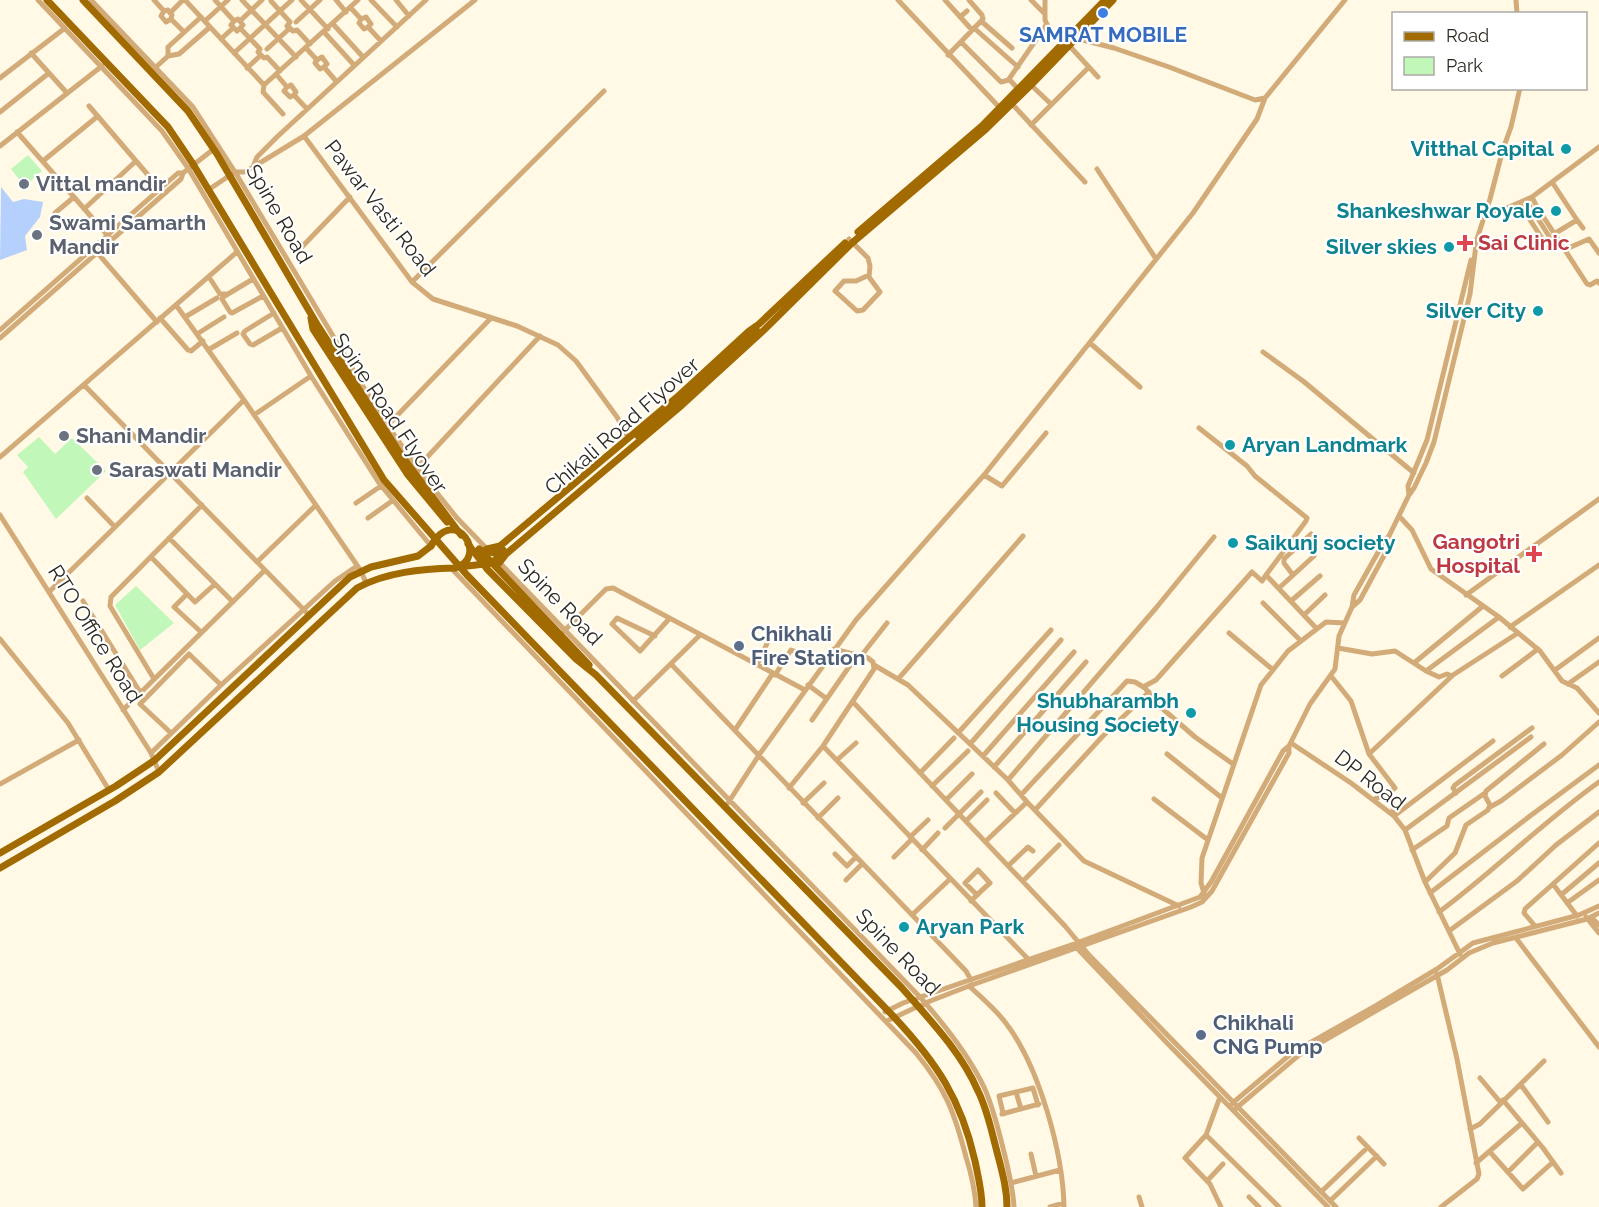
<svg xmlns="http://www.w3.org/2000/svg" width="1599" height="1207" viewBox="0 0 1599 1207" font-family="Raleway,sans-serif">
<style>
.green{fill:#c1f8b9}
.water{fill:#b6d0fe}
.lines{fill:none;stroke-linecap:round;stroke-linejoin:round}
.minor{stroke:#d2ab79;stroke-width:5}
.major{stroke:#a26b02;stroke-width:7}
.major-bridge{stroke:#a26b02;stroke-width:7}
.shop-dot{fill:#3f7fe0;stroke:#fff;stroke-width:2}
.culture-dot{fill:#0f9aa8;stroke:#fff;stroke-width:2}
.worship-dot{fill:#6b7280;stroke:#fff;stroke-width:2}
.health-dot{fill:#e0444e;stroke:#fff;stroke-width:2}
.service-dot{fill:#5c6f8a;stroke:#fff;stroke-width:2}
.labels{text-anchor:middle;stroke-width:4.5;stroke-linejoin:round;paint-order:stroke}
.shop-label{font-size:21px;font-weight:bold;fill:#366cbe;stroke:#fff}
.culture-label{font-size:21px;font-weight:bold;fill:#0d838f;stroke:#fff;text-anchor:end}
.worship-label{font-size:21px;font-weight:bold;fill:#5b616d;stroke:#fff;text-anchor:start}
.street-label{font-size:21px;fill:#2d2a21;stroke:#fff}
.health-label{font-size:21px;font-weight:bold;fill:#be3a42;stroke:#fff;text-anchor:start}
.service-label{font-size:21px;font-weight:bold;fill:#4e5e75;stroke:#fff;text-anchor:start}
</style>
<rect width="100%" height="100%" fill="#fff9e6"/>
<path class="green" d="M28 155 42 171 27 184 25 181 22 183 11 169Z
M39 437 55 454 72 438 106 471 56 519 23 472 28 467 17 455Z
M136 586 174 623 140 650 115 605Z"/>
<path class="water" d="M1 187 13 202 24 199 43 202 40 217 25 236 27 250 0 260Z"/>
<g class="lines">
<path class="minor" d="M38 0 162 131 188 168 311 376 379 483 431 546
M91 0 193 107 235 172 379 413 417 468 457 518 489 551
M154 0 164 11 168 10 172 15 171 19 184 32
M185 0 264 85 358 0
M215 0 234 21 238 19 243 25 240 28 260 49 258 52 264 58 267 57 280 71
M242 0 296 57
M301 0 328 29
M336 0 346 12
M371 0 397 27
M396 0 409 16
M898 0 1000 108
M945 0 972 30
M1031 0 1045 14
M1045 0V20L1049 29 1065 41 1098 77
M1516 0 1517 14
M271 1 290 22 287 26 293 31 297 30 310 44
M350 7 361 19 359 23 364 29 368 27 381 41
M164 11 161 16 166 22 171 19
M170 13 183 0
M960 17 967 11
M361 19 366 17 371 24 368 27
M205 21 228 0
M234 21 231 25 237 31 240 28
M240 21 262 0
M981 21 1012 48
M296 22 320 0
M333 24 363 57
M974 28 1018 67
M324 32 354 65
M1075 38 1114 48 1169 67 1255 100 1265 98 1345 0
M221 39 233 28
M961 42 1001 82 1009 80
M306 48 317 60 315 63 320 69 324 67 336 81
M267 49 290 28
M31 53 67 93
M234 53 292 0
M948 55 983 19 982 15 969 0
M168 56V47L201 17
M317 60 322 57 327 64 324 67
M156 67 168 56 179 54 210 27
M247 68 261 55
M276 74 287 87 291 85 296 92 294 95 307 109
M0 78 65 28
M264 85 263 92 283 114
M1031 85 1051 104
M287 87 284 91 290 97 294 95
M1018 89 1009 79 1047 24
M1012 104 1085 182
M89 106 160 189
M0 112 49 73
M1031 125 1089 67
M17 132 109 237
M304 136 412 282 433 299 517 326 558 345 576 361 617 417 628 437
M0 146 102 66
M43 161 98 116
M253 167 257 157 278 136 426 0
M1097 169 1156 259
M1552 182 1577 220 1554 234
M208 190 235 172H245L304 136 475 0
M1532 197 1537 207 1587 284 1590 285 1597 281 1599 283
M1519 203 1549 249 1556 247 1526 200
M84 209 136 161
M55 213 74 197
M1484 218 1532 197 1599 147
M1577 220 1583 228
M849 239 868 258 870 266 869 277 880 292 863 310 857 311 835 291 844 281H856L869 275
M1475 245 1490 199 1503 149 1511 127 1520 88
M95 250 157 322
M1564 250 1589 239 1599 253
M297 252 350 197
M209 277 220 294H225
M253 279 223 297 222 299 230 312 232 313 263 296
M412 282 604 91
M176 305 244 400 361 571 366 583
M274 313 245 331 243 334 250 344 253 345 282 328
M185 317 217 298
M160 318 188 350 191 351 203 341
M0 330 178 173H183
M197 334 224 317
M0 338 181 179 183 173 215 148
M1090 343 1140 387
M208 350 237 333
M1263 352 1303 381 1414 473
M84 385 309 615
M254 415 311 376
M387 426 491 318
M1199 428 1247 466 1255 476 1307 518 1306 521 1266 575
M0 457 237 252
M417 468 540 336
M984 475 1002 486 1046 433
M1409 495 1408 486 1427 440 1471 260
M87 498 115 527
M356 503 381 486
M0 515 151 753 159 772
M1399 516 1412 530 1431 569 1499 617 1540 651 1562 681 1577 688 1599 713
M368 518 392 501
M169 538 233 602
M151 557 195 602 215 584
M497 560 920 997C944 1024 968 1054 984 1087 993 1107 998 1128 1003 1148 1008 1168 1013 1187 1014 1207
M257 562 316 505
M451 568 916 1053C946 1090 954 1111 966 1157 971 1173 975 1190 976 1207
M1293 575 1284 563V559L1311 534
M1279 588 1314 556
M49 592 244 400
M187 594 174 607 201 632
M1466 595 1599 499
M83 601 140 692
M1291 601 1320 576
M1263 603 1301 641
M1352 607 1360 600 1387 550 1390 542 1389 536
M1304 615 1325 595
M1510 627 1599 565
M564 631 606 589 613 588 805 690
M1229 633 1272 669
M655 636 617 618 612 624 640 651 669 619
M0 639 68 723 109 790
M1338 648 1372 654 1395 651 1426 671 1499 617
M861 656 887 623
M1414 663 1483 606
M671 664 966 971 971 980
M757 665 772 633
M874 665 908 685 1008 780 1027 802 986 841
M1555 670 1599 638
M1426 671 1439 677 1447 674 1452 676
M775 675 791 650 807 656
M1331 676 1351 701 1369 754
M1502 676 1538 649
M899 678 1023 536
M154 679 110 606 111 597 202 505
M1568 684 1599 662
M808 685 827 699
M1143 687 1156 680 1252 572 1262 581 1266 575 1317 629
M633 701 700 635
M854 703 1065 926 1089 955 1336 1207
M123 710 265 570
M812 720 851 664
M735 730 773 673
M171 733 140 704 189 654 221 685
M958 733 1051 630
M1291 743 1351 783 1394 816 1405 830 1425 882 1460 954
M970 744 1061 640
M823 746 1029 960
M151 753 220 686 335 581 357 566
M1167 754 1222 798
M983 756 1074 652
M837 760 856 743
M994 767 1086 662
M920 773 954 738
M1008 780 1156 608 1214 537
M0 784 79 740
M932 786 968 751
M789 788 823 746 874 669 873 662 868 658 834 649
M996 793 1015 813
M1456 793 1453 788 1455 785 1532 728
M1021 795 1127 681 1135 682 1145 688 1156 703 1195 737 1233 764
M1154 799 1208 840
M946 800 972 774
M1373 800 1391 791
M1027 802 1084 861 1179 906
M728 803 759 755 856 620 984 475 1193 213 1257 119 1265 98
M803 803 824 783
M1490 807 1501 801 1562 755 1599 722
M1035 810 1102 737 1149 692
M1394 816 1391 791 1395 788 1369 754 1453 675 1518 633
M1394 816 1493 741
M818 818 838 798
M966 821 987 800
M945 828 981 792
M1405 830 1531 737
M910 837 928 820
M922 850 938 833
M1412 850 1447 826 1449 818 1485 793
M835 854 847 866 856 857
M894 857 912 839
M1009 865 1028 847 1033 851
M846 880 862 864
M1023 881 1059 845
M1425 882 1455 853 1466 825 1488 810 1490 805 1485 796 1486 791 1544 744
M1553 884 1577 916
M1204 893 1201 883 1202 858 1261 685 1288 651 1326 622 1344 623
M1430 893 1530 816 1599 765
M1561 895 1599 863
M971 901C977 895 983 889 990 883L978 870 965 883 977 895
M1567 903 1599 880
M1439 912C1494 871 1543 822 1599 782
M912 915 950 879
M1586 917 1599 933
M1591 917 1599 925
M1535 926 1524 913 1525 909 1599 843
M1449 931 1517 881 1556 845 1599 812
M1516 938 1599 1047
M1075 946 1168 1044 1328 1207
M1437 974 1457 1059 1479 1174 1477 1179 1441 1207
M969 986C982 998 995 1009 1005 1022 1039 1065 1063 1153 1064 1207
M885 1012 903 1003 1074 944 1200 897 1211 882 1283 751 1289 746
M887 1021 925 1003 969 986 1191 907 1202 902 1212 891 1289 753V746L1310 704 1335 669 1339 636 1352 607 1354 595 1385 540 1389 536 1409 495 1414 488 1426 463 1434 442 1470 294 1476 245
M1480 1078 1501 1103
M1521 1085 1548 1122
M1016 1092 1021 1109
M1220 1097 1206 1135 1185 1158 1210 1184 1221 1207
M1503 1100 1543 1148 1561 1173
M1229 1106 1292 1053 1377 1005 1437 969 1473 943 1579 915 1599 906
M1234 1110 1299 1055 1447 970 1469 953 1493 943 1587 919 1599 913
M1003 1113 999 1096 1033 1088 1038 1105
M1002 1114 1039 1104
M1470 1129 1480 1124 1544 1061
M1206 1135 1279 1207
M1359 1138 1384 1164
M1490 1152 1523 1189 1553 1162
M1031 1154 1036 1176
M1476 1163 1522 1123
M1508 1172 1538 1142
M1207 1181 1223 1164
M1011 1183 1060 1170
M1321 1192 1368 1147
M1139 1197 1142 1207
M1249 1197 1259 1207
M1330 1201 1377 1156
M1050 1207 1064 1203"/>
<path class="major" d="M47 0 168 127 193 164 384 480 467 575 894 1017C937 1063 961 1099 975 1161 978 1176 982 1191 982 1207
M83 0 188 111 217 154 318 326 401 455 461 535
M858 232 982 126 1105 0
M311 318 313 329 408 475 447 522
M638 436 679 401 756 329
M468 544 487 569 576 659 596 675 902 988C930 1020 961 1052 978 1091 987 1109 991 1129 996 1148 1001 1168 1007 1187 1007 1207
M479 549 589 665
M487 549 500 546 676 398 749 331 759 324 845 243
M499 563 506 554 682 405 764 330 852 243 986 129 1031 85 1113 0
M0 853 116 786 155 760 350 577 371 567 418 556 431 546
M0 868 115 801 159 772 357 588C386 572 422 569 455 568"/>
<path class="major-bridge" d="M431 546C455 503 490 558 455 568
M479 550 495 553 503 550
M459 567 493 563 503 550"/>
</g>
<circle class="shop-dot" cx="1103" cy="13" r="6"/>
<g class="culture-dot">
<circle cx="1566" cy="149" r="6"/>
<circle cx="1556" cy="211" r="6"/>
<circle cx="1449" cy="247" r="6"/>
<circle cx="1538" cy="311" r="6"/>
<circle cx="1230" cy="445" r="6"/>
<circle cx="1233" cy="543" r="6"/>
<circle cx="1191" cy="713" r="6"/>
<circle cx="904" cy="927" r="6"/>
</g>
<g class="worship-dot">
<circle cx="24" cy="184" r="6"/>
<circle cx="37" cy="235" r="6"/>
<circle cx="64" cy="436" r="6"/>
<circle cx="97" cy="470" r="6"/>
</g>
<g class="health-dot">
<path d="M1462 234h6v6h6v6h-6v6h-6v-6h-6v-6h6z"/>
<path d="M1531 545h6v6h6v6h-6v6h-6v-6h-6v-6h6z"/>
</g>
<g class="service-dot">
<circle cx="739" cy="646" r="6"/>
<circle cx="1201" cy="1035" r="6"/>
</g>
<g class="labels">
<g class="shop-label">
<text x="1103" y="42">SAMRAT MOBILE</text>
</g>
<g class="culture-label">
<text x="1554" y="156">Vitthal Capital</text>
<text x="1544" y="218">Shankeshwar Royale</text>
<text x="1437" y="254">Silver skies</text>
<text x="1526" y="318">Silver City</text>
<text x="1242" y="452" text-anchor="start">Aryan Landmark</text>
<text x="1245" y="550" text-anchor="start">Saikunj society</text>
<text x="1179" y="708">Shubharambh<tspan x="1179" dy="24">Housing Society</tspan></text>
<text x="916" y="934" text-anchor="start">Aryan Park</text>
</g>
<g class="worship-label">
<text x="36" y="191">Vittal mandir</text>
<text x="49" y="230">Swami Samarth<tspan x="49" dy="24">Mandir</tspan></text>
<text x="76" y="443">Shani Mandir</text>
<text x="109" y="477">Saraswati Mandir</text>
</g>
<g class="street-label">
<text transform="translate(380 208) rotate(52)" y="7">Pawar Vasti Road</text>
<text transform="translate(279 214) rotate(60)" y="7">Spine Road</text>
<text transform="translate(390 413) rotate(56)" y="7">Spine Road Flyover</text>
<text transform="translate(622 426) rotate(-41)" y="7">Chikali Road Flyover</text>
<text transform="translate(560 602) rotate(46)" y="7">Spine Road</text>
<text transform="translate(95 634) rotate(58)" y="7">RTO Office Road</text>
<text transform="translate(1370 780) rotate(38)" y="7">DP Road</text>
<text transform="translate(898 952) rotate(46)" y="7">Spine Road</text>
</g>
<g class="health-label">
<text x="1478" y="250">Sai Clinic</text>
<text x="1520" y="549" text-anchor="end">Gangotri<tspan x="1520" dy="24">Hospital</tspan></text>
</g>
<g class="service-label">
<text x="751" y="641">Chikhali<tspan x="751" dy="24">Fire Station</tspan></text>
<text x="1213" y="1030">Chikhali<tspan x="1213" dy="24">CNG Pump</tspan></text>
</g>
</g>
<rect x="1392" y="12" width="195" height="78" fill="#ffffff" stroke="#abaaa6" stroke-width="1.5"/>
<rect x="1404" y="32" width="30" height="9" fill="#a26b02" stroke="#abaaa6" stroke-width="1.5"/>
<text x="1446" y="42" font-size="18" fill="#2d2a21">Road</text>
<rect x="1404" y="57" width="30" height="18" fill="#c1f8b9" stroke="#abaaa6" stroke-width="1.5"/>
<text x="1446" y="72" font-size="18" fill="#2d2a21">Park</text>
</svg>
